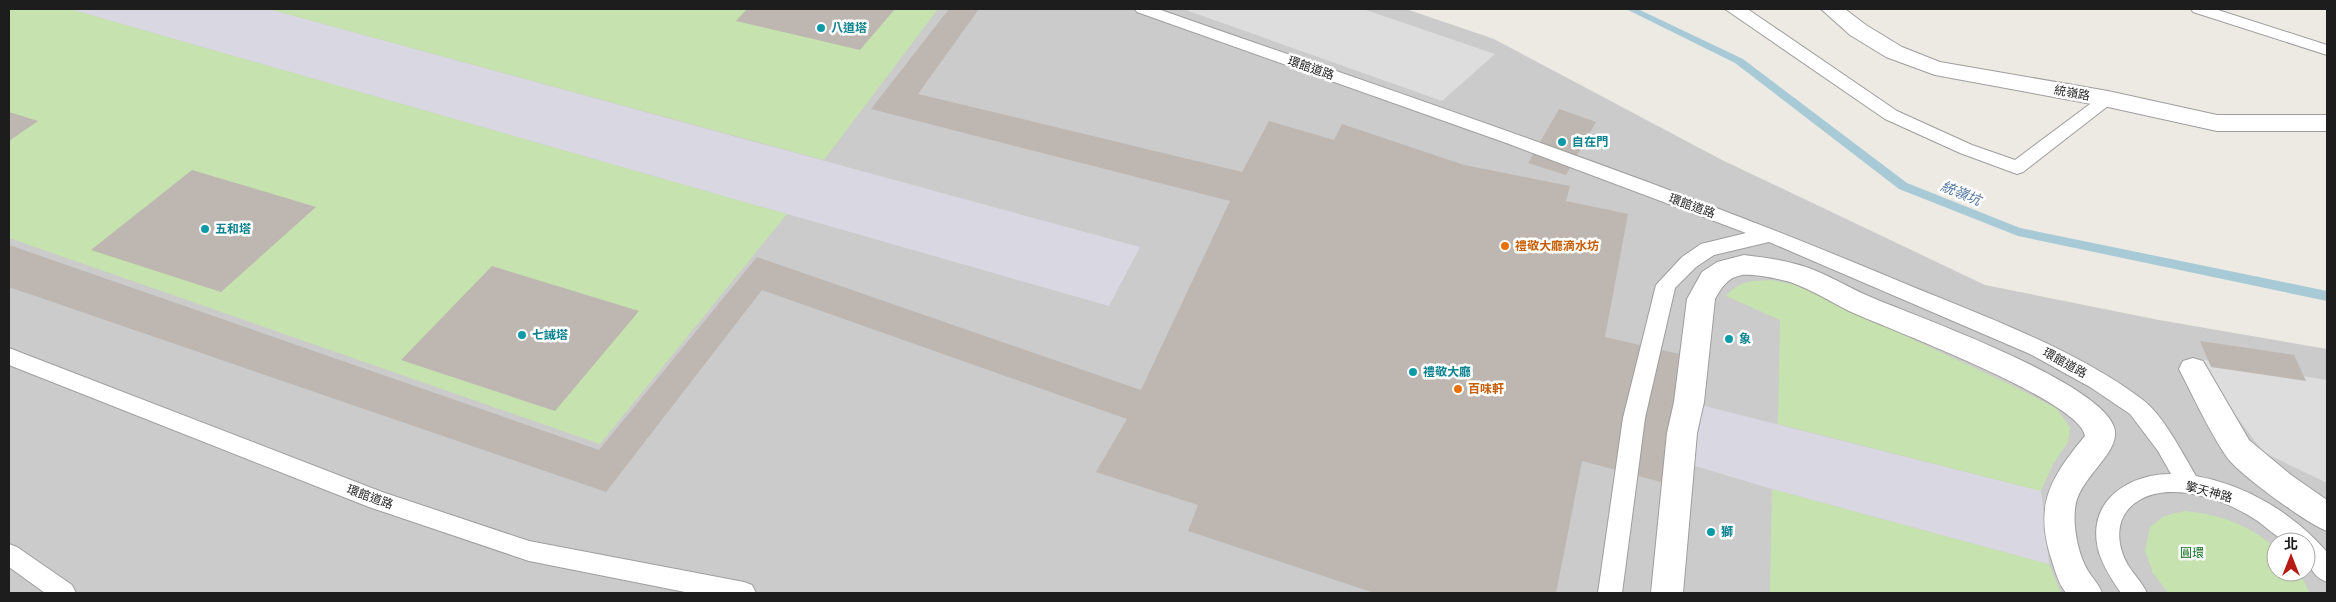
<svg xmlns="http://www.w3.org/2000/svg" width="2336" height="602" viewBox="0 0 2336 602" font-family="'Work Sans','Noto Sans TC',sans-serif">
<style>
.religious{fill:#cbcbcb;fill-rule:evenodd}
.grass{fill:#c6e2ae}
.parking{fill:#ddd}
.plaza{fill:#d9d8e2}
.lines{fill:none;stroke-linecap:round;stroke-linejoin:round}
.stream{fill:#a8cad6;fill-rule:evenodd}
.building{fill:#bdb6b1}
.lane-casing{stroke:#9e9e9e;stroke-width:2}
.street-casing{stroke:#9e9e9e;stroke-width:2}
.lane{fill:#fff;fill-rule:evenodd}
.street{fill:#fff;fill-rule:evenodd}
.culture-dot{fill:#0f9aa8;stroke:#fff;stroke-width:2}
.food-dot{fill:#e8710a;stroke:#fff;stroke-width:2}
.labels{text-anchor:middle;stroke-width:5;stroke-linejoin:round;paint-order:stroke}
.culture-label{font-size:12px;font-weight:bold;fill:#0d838f;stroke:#fff;text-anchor:start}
.street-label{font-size:12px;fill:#1d1d1d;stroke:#fff}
.food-label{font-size:12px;font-weight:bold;fill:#c56008;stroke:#fff;text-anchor:start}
.park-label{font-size:12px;fill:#166f22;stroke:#fff}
.water-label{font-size:14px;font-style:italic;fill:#5377a2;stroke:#fff}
</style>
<rect width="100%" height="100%" fill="#edeae4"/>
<path class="religious" d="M9 9H1406L1494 39 1722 160 1985 285 2159 320 2327 349V593H9ZM2276 542H2306V572H2276Z"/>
<path class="grass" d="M9 9H70L787 214 600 444 9 238Z
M268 9H938L824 160Z
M1772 280 1796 285 2009 384 2056 408 2070 427 2068 442 2053 464 2041 491 1778 424 1780 320 1726 296C1740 280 1752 281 1772 280Z
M1772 489 2049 564 2061 593H1770Z
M2185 511C2219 514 2249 525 2276 548V572H2299L2310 593H2168L2153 573 2145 551 2150 527 2164 516Z"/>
<path class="parking" d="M1183 9H1363L1495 54 1442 101Z
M2193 358 2327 380V483L2263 452Z"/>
<path class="plaza" d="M70 9H268L1140 247 1109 306Z
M1689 402 2041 491 2049 564 1772 489 1679 461Z"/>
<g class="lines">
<path class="stream" d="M1626 9H1638L1743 59 1907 183 2020 228 2327 291V301L2018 236 1899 189 1735 63Z"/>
</g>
<path class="building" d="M747 9H895L860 50 736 21Z
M949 9H979L918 94 1242 172 1269 121 1334 140 1342 124 1464 165 1570 186 1566 201 1628 214 1605 337 1679 354 1665 483 1582 461 1556 593H1374L1188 531 1198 505 1096 472 1127 419 762 290 606 492 9 287V245L599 450 757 257 1141 390 1230 201 871 109Z
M1559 109 1596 122 1566 175 1528 163Z
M9 112 38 121 9 141Z
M192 170 256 189 316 207 221 292 91 250Z
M492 266 639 311 555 411 401 360Z
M2200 341 2294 355 2306 381 2211 367Z"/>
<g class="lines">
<g class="lane-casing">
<path id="lane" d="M1135 9H1158C1400 94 1645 175 1882 274 1966 310 2071 345 2143 400 2163 415 2183 454 2196 476 2247 485 2294 514 2327 552V582C2309 575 2306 559 2306 542 2300 542 2292 544 2287 542 2280 540 2264 525 2256 520 2226 500 2171 480 2138 501 2115 515 2115 543 2128 565 2134 575 2142 582 2147 593H2121C2112 580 2102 565 2098 549 2087 501 2128 474 2171 474L2158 451 2130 414 2090 387 2030 354 1769 242 1714 255 1696 267 1675 288 1645 418 1622 593H1598L1623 418 1656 285 1682 257 1701 244 1746 233 1509 144 1137 12Z
M1725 9 1749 10 1897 111 1972 145 2015 160 2102 95 2108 93 2114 95 2117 99 2023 172 2017 174 1960 153 1885 119Z
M2191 9H2215L2327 45V55L2193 12Z
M9 348 382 492 529 541 744 582 752 585 756 593H690L529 561 369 507 9 365Z
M9 544 17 547 72 585 76 593H45L9 567Z"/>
</g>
<g class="street-casing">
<path id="street" d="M1821 9H1845L1866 25 1902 47 1940 62 2108 91 2217 115H2327V131H2217L2108 107 1935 75 1886 57 1850 35Z
M1744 255C1768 258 1792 261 1814 270 1834 278 1853 290 1873 298 1921 318 2098 381 2114 427 2123 452 2077 478 2075 509 2073 528 2078 554 2088 571 2093 579 2099 584 2102 593H2066C2058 583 2055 570 2051 558 2034 504 2051 477 2085 436 2080 400 1888 329 1849 311 1831 302 1814 291 1795 284 1783 279 1754 274 1742 275 1728 277 1721 288 1715 299L1704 402 1697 433 1683 593H1651L1667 433 1674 402 1687 299 1702 272 1717 262Z
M2193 358 2203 361 2249 440 2291 475 2327 500V531C2309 525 2237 473 2226 456 2208 429 2194 398 2179 369L2183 361Z"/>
</g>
<use href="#lane" class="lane"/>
<use href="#street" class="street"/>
</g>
<g class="culture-dot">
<circle cx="821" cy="28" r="5"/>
<circle cx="1562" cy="142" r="5"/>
<circle cx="205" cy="229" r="5"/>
<circle cx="522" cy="335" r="5"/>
<circle cx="1729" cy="339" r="5"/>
<circle cx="1413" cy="372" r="5"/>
<circle cx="1711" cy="532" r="5"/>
</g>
<g class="food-dot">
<circle cx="1505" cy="246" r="5"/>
<circle cx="1458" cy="389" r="5"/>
</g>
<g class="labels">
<g class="culture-label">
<text x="831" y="32">八道塔</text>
<text x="1572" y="146">自在門</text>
<text x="215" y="233">五和塔</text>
<text x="532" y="339">七誡塔</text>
<text x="1739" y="343">象</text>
<text x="1423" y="376">禮敬大廳</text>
<text x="1721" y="536">獅</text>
</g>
<g class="street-label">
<text transform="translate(1311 68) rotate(19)" y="4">環館道路</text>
<text transform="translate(2072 93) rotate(10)" y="4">統嶺路</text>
<text transform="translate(1692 206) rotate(20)" y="4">環館道路</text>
<text transform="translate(2065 363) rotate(29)" y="4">環館道路</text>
<text transform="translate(2209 492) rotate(15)" y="4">擎天神路</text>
<text transform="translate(370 497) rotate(20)" y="4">環館道路</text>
</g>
<g class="food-label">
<text x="1515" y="250">禮敬大廳滴水坊</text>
<text x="1468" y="393">百味軒</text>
</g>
<g class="park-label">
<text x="2192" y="557">圓環</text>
</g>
<g class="water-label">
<text transform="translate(1961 193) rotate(22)" y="5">統嶺坑</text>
</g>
</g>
<rect width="2336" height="602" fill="none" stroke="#1d1d1d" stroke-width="20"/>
<g transform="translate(2291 557)"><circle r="24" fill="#ffffff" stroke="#a5a5a5"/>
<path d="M0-4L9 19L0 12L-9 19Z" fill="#b51b14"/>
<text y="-8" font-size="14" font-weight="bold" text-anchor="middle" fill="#1d1d1d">北</text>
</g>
</svg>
